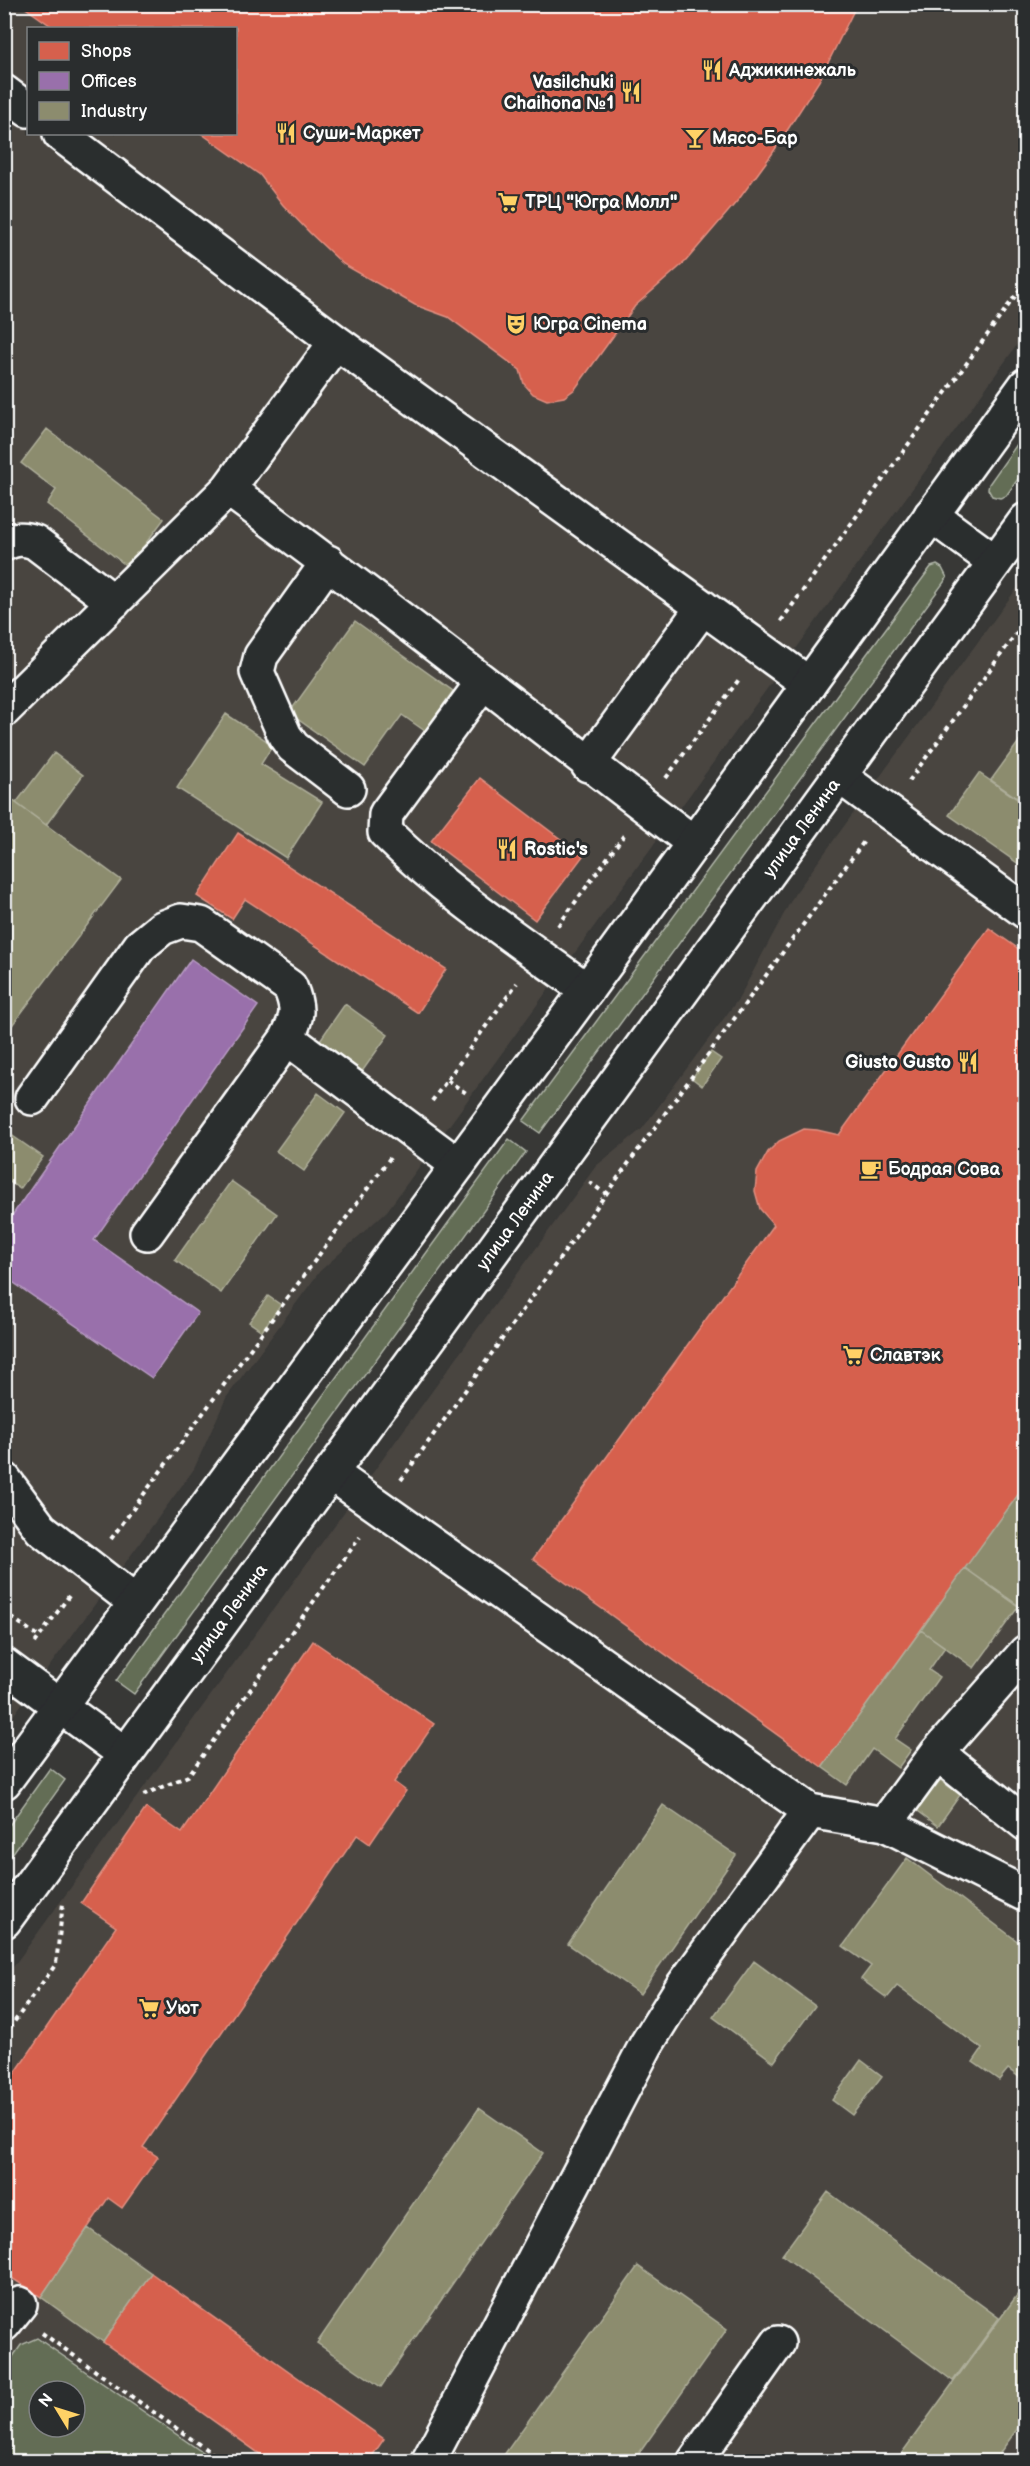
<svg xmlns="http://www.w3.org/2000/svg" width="1030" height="2466" viewBox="0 0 1030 2466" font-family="'Balsamiq Sans',sans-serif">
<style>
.built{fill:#494540;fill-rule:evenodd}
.green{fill:#636d54;stroke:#b1b6aa;stroke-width:1.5;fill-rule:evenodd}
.shops{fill:#d6604d;stroke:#e29082;stroke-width:1.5}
.offices{fill:#9970ab;stroke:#b89bc4;stroke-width:1.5}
.industry{fill:#8c8c6e;stroke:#aeae9a;stroke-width:1.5}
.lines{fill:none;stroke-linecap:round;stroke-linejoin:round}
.minor-casing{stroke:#fff;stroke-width:38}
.major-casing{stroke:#fff;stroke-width:38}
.path{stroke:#fff;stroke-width:4;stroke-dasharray:4.5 4.5;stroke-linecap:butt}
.minor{stroke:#2a2d2e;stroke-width:33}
.major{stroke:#2a2d2e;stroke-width:33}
.labels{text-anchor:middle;stroke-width:6;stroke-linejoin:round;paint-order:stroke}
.poi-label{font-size:18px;font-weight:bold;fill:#fff;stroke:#2a2d2e;text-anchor:start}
.street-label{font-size:18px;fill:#fff;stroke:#2a2d2e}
</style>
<rect width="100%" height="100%" fill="#383836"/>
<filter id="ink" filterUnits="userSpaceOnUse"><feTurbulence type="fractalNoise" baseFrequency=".0167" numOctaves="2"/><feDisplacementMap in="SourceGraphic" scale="12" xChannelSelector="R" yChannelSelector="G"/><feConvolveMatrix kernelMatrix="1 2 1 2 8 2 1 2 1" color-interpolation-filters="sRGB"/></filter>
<g filter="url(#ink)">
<path class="built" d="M5 5H1025V334L387 1211 320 1271 226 1398 194 1469 5 1727ZM28 28H236V134H28Z
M1025 577V2461L5 2462V1978L596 1166 642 1129 739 998 794 895ZM39 2391H75V2427H39Z"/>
<path class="green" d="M1025 433V469L1006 496 1000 498 992 496 988 489 989 484Z
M937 565 942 568 947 578 540 1133 523 1121 931 567Z
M509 1139 526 1152 134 1694 116 1681Z
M50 1768 65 1780 5 1864V1831Z
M37 2338 215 2461H5V2368L21 2345ZM39 2391H75V2427H39Z"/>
<path class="shops" d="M20 4H857L819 81 772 154 739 199 685 262 635 306 575 389 564 397 547 400 533 394 524 384 520 370 448 317 415 305 343 264 310 233 283 205 260 175 202 134H236V28H54Z
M480 778 583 856 535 920 431 841Z
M238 833 446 969 418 1013 245 899 232 919 197 896Z
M989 928 1026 954V1484L822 1767 533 1559 774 1225 760 1209 755 1191 757 1172 768 1152 779 1141 804 1129 817 1130 839 1135Z
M313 1641 434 1724 394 1782 406 1791 370 1844 357 1835 143 2147 158 2157 122 2208 108 2198 41 2297 4 2273V2089L116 1927 81 1903 146 1808 182 1833Z
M151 2273 384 2439 368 2462H271L103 2342Z"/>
<path class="offices" d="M191 959 258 1006 94 1240 198 1313 152 1378 4 1276V1227Z"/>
<path class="industry" d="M47 429 164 519 128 567 47 504 56 490 21 463Z
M355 621 453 691 425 731 402 715 365 767 289 713Z
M226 714 273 745 261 764 322 802 286 858 177 788Z
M1026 732V804L991 780Z
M54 753 83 775 46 825 16 803Z
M979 773 1026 805V869L949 815Z
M4 794 121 880 4 1036Z
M345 1004 388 1035 361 1073 318 1043Z
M711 1052 721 1059 702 1086 692 1078Z
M318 1093 345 1113 304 1171 276 1151Z
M4 1130 43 1157 20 1189 4 1178Z
M231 1181 277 1214 221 1293 175 1260Z
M268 1296 281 1305 262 1331 249 1322Z
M1026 1484V1611H1025L965 1568Z
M965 1568 1019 1606 974 1668 921 1630Z
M921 1630 945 1647 929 1670 939 1677 895 1739 911 1750 898 1768 872 1749 847 1785 822 1767Z
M936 1777 960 1795 938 1826 914 1808Z
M663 1805 736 1855 640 1994 568 1944Z
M907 1858 1020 1943 1026 1936V2082L1008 2069 999 2080 973 2062 982 2049 897 1986 887 1998 861 1979 871 1966 843 1946Z
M754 1961 815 2006 774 2062 713 2017Z
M861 2060 882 2076 852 2115 832 2100Z
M479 2108 543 2153 381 2387 317 2343Z
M828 2192 999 2318 953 2381 782 2255Z
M88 2228 151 2273 103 2342 41 2297Z
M638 2266 727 2329 633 2462H499Z
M1026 2283V2417L993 2462 896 2461Z"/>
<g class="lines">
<g class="minor-casing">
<path id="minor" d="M4 92 28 110
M60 134 336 342 809 684
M228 489C386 604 538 726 694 843
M4 544C16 538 23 538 35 542L114 602
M328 562 261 656 257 672 285 736 293 747 348 789
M483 682 386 814 385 832C446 893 518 940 587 990
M4 710 228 489 336 342
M588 765 703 607
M839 776 1026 912
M32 1098 140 946 162 928 181 921 201 924 290 987C299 1009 298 1016 287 1038
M147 1233 287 1038 458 1165
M331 1473 810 1811 885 1824 1026 1895
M4 1479 41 1529 135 1602
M4 1665 125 1754
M937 1753 1026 1824
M885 1824 937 1753 1026 1652
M4 2324 20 2304
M428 2462 646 2045 682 1987 810 1811
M694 2462 778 2343"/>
</g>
<g class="major-casing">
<g id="major">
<path d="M931 515 995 562"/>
<path d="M4 1782 587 990 1026 385"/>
<path id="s1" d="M4 1921 1026 520"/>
</g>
</g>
<path class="path" d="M781 621 1026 281
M666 778 740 678
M909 781 1026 620
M558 926 624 835
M447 1080 466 1093
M432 1101 517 983
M589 1182 606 1194
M401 1480 606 1194 865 840
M111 1539 390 1158
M4 1612 39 1637
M35 1643 69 1596
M143 1795 188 1776 360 1537
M4 2036 56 1964 63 1903
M42 2333 224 2462"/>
<use href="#minor" class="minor"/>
<use href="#major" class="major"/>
</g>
</g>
<defs>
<g id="restaurant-bare" transform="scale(1.62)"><path d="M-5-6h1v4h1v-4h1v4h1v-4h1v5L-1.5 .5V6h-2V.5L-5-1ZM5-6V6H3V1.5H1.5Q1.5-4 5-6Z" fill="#ffd166" stroke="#2a2d2e" stroke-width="2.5" paint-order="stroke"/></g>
<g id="bar-bare" transform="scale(1.62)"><path d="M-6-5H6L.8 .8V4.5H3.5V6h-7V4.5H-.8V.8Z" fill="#ffd166" stroke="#2a2d2e" stroke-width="2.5" paint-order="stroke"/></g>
<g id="supermarket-bare" transform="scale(1.62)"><path d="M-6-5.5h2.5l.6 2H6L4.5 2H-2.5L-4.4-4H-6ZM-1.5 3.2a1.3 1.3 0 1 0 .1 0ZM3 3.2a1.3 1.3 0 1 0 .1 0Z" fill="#ffd166" stroke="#2a2d2e" stroke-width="2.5" paint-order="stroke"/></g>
<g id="theatre-bare" transform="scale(1.62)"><path d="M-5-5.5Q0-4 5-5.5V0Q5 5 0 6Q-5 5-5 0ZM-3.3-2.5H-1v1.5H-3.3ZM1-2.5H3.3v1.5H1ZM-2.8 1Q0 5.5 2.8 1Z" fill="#ffd166" stroke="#2a2d2e" stroke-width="2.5" paint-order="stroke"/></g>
<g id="cafe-bare" transform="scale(1.62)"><path d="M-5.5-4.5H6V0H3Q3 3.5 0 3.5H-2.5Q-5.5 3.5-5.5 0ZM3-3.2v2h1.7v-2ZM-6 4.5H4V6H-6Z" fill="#ffd166" stroke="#2a2d2e" stroke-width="2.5" paint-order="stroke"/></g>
</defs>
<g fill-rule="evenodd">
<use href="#restaurant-bare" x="712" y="70"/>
<use href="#restaurant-bare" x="631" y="92"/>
<use href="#restaurant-bare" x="286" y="133"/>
<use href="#bar-bare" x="695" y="138"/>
<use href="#supermarket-bare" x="508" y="202"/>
<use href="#theatre-bare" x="516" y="324"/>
<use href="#restaurant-bare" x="507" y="849"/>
<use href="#restaurant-bare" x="968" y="1062"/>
<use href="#cafe-bare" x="871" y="1169"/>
<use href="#supermarket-bare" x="853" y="1355"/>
<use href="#supermarket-bare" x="149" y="2008"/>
</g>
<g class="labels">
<g class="poi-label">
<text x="729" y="76">Аджикинежаль</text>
<text x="614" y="88" text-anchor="end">Vasilchuki<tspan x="614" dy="21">Chaihona №1</tspan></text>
<text x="303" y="139">Суши-Маркет</text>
<text x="712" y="144">Мясо-Бар</text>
<text x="525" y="208">ТРЦ "Югра Молл"</text>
<text x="533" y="330">Югра Cinema</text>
<text x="524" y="855">Rostic's</text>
<text x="951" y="1068" text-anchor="end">Giusto Gusto</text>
<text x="888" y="1175">Бодрая Сова</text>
<text x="870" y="1361">Славтэк</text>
<text x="166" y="2014">Уют</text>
</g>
<g class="street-label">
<text dy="6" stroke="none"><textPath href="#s1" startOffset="1353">улица Ленина</textPath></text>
<text dy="6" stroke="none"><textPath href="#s1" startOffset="867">улица Ленина</textPath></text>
<text dy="6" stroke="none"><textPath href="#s1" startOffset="381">улица Ленина</textPath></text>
</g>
</g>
<rect width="1030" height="2466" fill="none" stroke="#2a2d2e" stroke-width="24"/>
<rect x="12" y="12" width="1006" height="2442" fill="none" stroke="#fff" stroke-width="2" filter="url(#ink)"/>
<rect x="27" y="27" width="210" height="108" fill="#2a2d2e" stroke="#7f8182" stroke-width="1.5"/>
<rect x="39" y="42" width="30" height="18" fill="#d6604d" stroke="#7f8182" stroke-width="1.5"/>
<text x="81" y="57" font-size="18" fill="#ffffff">Shops</text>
<rect x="39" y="72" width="30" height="18" fill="#9970ab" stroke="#7f8182" stroke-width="1.5"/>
<text x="81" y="87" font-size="18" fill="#ffffff">Offices</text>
<rect x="39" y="102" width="30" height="18" fill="#8c8c6e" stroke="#7f8182" stroke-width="1.5"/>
<text x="81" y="117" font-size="18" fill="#ffffff">Industry</text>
<g transform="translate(57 2409) rotate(308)"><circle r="28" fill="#2a2d2e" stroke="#7f8182" stroke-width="1.5"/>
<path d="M0-4.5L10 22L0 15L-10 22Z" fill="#ffd166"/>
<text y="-9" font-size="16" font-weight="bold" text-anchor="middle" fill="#ffffff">N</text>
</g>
</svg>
